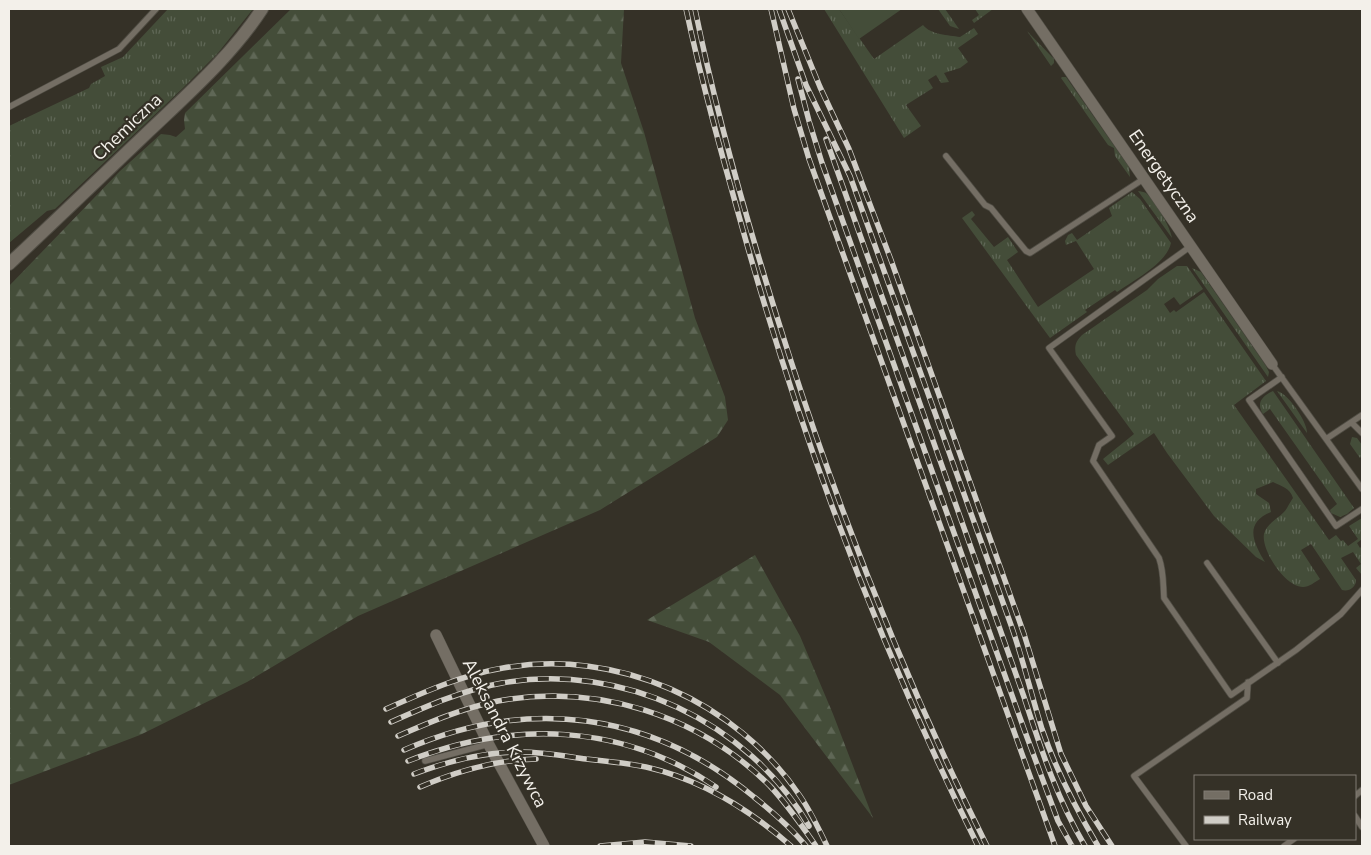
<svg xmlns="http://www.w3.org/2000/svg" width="1371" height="855" viewBox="0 0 1371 855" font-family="'Nunito Sans',sans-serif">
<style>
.grass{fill:url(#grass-tufts)}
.forest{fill:url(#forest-firs)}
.green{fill:#444d39}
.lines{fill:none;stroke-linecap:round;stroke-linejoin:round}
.lane-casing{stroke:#504d44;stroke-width:7}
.street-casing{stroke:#504d44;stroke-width:12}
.secondary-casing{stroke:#504d44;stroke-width:14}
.lane{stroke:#746e64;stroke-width:5.5}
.street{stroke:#746e64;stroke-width:11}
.secondary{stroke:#746e64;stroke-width:12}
.rail-casing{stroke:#d0cdc6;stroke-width:5.5}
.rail{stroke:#353127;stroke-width:4;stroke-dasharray:11;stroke-linecap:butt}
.labels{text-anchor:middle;stroke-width:4.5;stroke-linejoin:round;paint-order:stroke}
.street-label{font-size:18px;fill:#f3f0ea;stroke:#353127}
</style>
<defs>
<pattern id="grass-tufts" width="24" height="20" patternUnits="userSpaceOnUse" patternTransform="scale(1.25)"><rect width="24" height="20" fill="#444d39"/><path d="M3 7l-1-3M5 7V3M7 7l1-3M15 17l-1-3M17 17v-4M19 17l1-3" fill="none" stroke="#5f6756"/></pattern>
<pattern id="forest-firs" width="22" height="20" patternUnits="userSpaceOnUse" patternTransform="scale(1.25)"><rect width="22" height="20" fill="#444d39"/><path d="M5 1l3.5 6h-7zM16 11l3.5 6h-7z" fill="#5f6756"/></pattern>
</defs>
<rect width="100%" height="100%" fill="#353127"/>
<path class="grass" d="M168 9H253L218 53 182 89 55 209 47 211 9 243V126L89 88 91 84 105 76 101 67 123 57Z
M824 9H839L874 59 923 25C931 35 948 35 960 37L974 28 978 34 958 48 968 62 960 68 944 73 949 82 941 83 936 75 928 80 933 88 906 105 921 126 904 138Z
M938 9H945L959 29 950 26Z
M975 9H993L974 23 972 20 979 15Z
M1027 31 1054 59V63L1051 66Z
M1062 77H1066L1129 167 1130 177 1115 156 1114 148 1108 145 1061 78Z
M1138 191C1140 191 1144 192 1146 193 1154 199 1171 228 1172 238Z
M1132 192 1140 199 1171 243C1166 264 1134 280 1117 292L1115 290 1085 310 1087 312 1050 338 962 218 972 211 975 215 971 219 994 247 1008 237 1018 252 1007 260 1038 307 1094 269 1076 241 1066 245 1065 241 1068 235 1072 233 1077 240 1112 216 1109 208Z
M1177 266H1187L1203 289 1180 305 1174 297 1164 304 1170 313 1174 310 1176 312 1204 292 1266 381 1234 405 1329 540 1336 535 1341 541 1343 540 1348 546 1358 539 1349 526 1362 518V539L1357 543 1360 548 1362 546V575L1356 568 1361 564 1353 552 1341 558 1356 580C1356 587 1349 592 1342 590L1311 544 1301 550 1320 579C1315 582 1309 587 1303 587 1285 587 1261 550 1264 534 1267 522 1282 517 1287 508 1289 504 1291 501 1293 498 1290 488 1281 486 1273 482L1256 489V494L1269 503 1271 512C1244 523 1253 542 1265 562L1256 557 1214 516 1167 453 1154 433 1108 465 1103 459 1134 434 1076 355C1074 346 1076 341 1082 335L1147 290 1158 279Z
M1192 268 1201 272 1266 366 1269 372 1268 377Z
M1273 391 1354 508 1347 514 1340 517 1331 513 1330 510 1337 504 1270 409 1263 414C1256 403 1262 396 1273 391Z
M1277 391C1288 393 1308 423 1307 433Z
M1352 437 1357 438 1362 445V456L1360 458 1350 444Z"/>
<path class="forest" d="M291 9H624L621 63 644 132 695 318 725 397 728 420 717 437 600 510 358 616 247 682 140 735 9 785V286L120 171 161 134 170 135 176 137 185 129 184 120 185 113Z
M755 555 800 636 833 714 873 818 780 695 709 642 647 620Z"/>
<path class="green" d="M839 9H902L859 39Z"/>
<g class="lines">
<g class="lane-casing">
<path id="lane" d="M9 107 119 49 156 9
M946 156 985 205 991 208 1026 251 1030 253 1145 178
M1191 246 1049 348 1112 436 1099 445 1093 461 1159 558C1164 572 1163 584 1164 598L1231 695 1296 650 1341 614 1362 590
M1272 364 1362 489
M1282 377 1249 400 1336 526 1362 509
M1352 423 1362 433
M1326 439 1362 415
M1207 563 1278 663
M425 761 489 744
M1355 796 1362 790
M1355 816 1362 827
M1186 846 1134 776 1247 698 1248 682
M1284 846 1294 839"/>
</g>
<g class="street-casing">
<path id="street" d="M1027 9 1272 364
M436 635 489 745 544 846"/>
</g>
<g class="secondary-casing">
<path id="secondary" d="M9 264C56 220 102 176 149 131 189 93 232 55 262 9"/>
</g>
<use href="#lane" class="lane"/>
<use href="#street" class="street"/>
<use href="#secondary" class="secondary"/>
<g class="rail-casing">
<path id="rail" d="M686 9C702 84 723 159 744 234 803 444 881 650 978 846
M695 9C719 127 753 243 790 358 844 525 909 689 987 846
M771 9 794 109 809 159 1055 846
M779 9 806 85 850 176 1011 625C1023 659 1031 694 1042 729 1056 770 1076 809 1098 846
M788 9 820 87 849 149 891 260 1024 634 1061 754 1086 806 1112 846
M798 79 809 121 822 163 1024 729 1058 821 1072 846
M826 139 1024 697C1041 749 1057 799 1085 846
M386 709C424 692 462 675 503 668 617 648 736 701 800 796 811 812 819 829 827 846
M391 722C427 706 463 690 502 683 621 662 748 721 809 826
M398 736C430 722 463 708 498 701 597 683 699 715 770 786 787 804 802 826 816 846
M404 750C527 696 650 711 754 797 773 812 791 828 806 846
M408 761C512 720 622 723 716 787
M414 774C448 761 484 752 521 752 543 752 564 756 586 759 606 761 626 763 646 767 700 779 750 810 791 846
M420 787C457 771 495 760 536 759
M600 846 645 842 691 846"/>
</g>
<use href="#rail" class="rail"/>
</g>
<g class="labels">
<g class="street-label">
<text transform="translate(127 127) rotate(-44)" y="6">Chemiczna</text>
<text transform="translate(1164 176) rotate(55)" y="6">Energetyczna</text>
<text transform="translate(505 733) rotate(63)" y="6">Aleksandra Krzywca</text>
</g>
</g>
<rect width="1371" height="855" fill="none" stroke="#f3f0ea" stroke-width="20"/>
<rect x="1194" y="775" width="162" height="65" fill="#353127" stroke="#817d75"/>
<rect x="1204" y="791" width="25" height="8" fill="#746e64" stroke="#817d75"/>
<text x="1238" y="800" font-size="15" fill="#f3f0ea">Road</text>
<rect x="1204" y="816" width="25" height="8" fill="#d0cdc6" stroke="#817d75"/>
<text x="1238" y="825" font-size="15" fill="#f3f0ea">Railway</text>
</svg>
